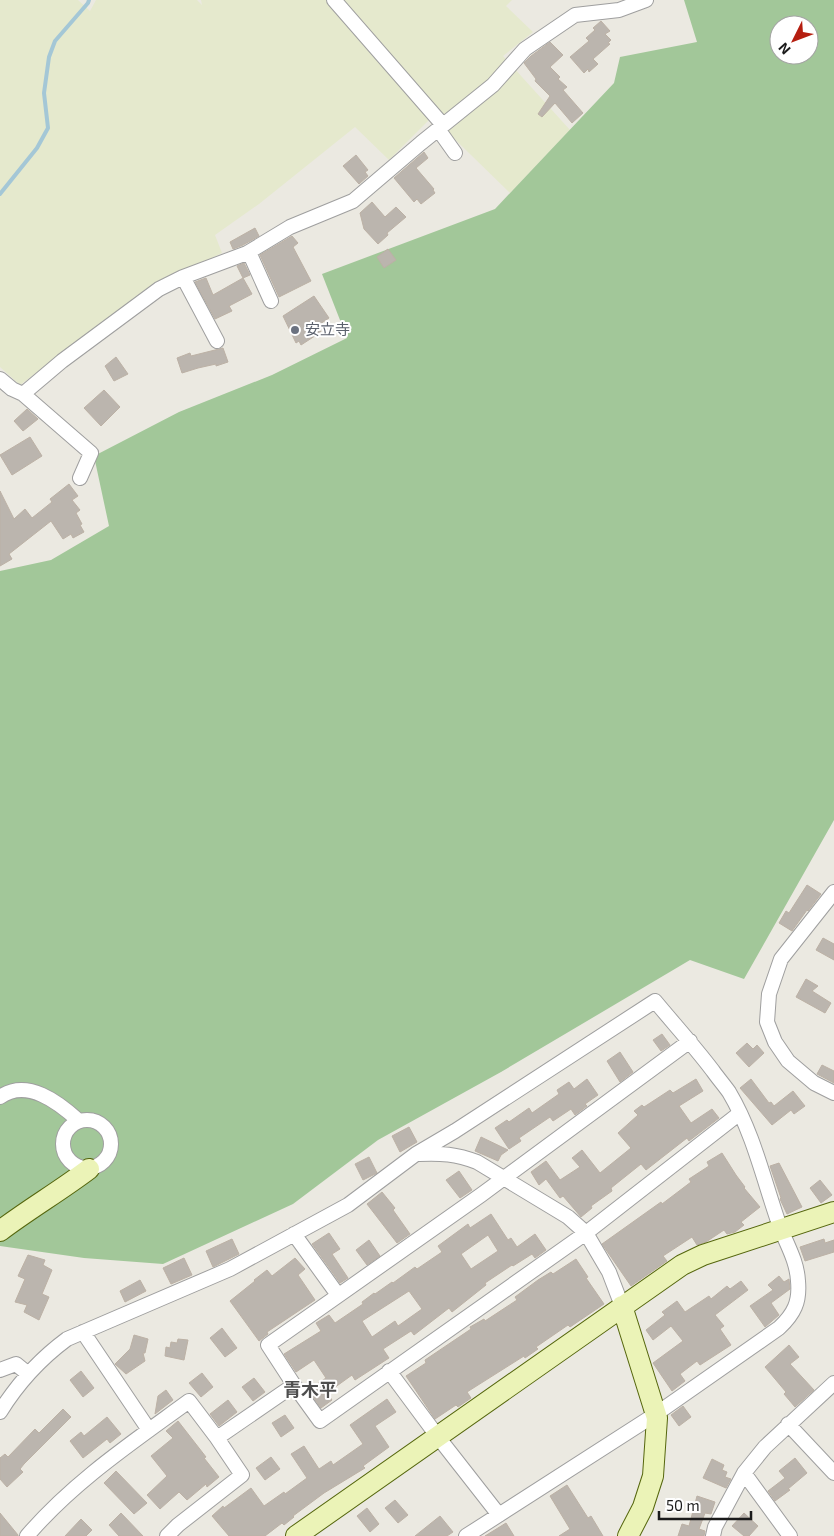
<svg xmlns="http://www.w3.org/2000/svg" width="834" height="1536" viewBox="0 0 834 1536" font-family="'Exo 2','Noto Sans JP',sans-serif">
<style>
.farmland{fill:#e5e9cd}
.forest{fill:#a2c799;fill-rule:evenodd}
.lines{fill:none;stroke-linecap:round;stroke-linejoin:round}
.stream{stroke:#a4c7d6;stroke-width:4}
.building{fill:#bbb5ae;stroke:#bcb1a5;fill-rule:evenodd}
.street-casing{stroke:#9f9f9f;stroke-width:16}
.secondary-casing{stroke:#55660d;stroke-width:22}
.street{stroke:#fff;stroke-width:14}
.secondary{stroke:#ebf3b7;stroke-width:20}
.worship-dot{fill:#6b7280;stroke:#fff;stroke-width:2}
.labels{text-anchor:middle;stroke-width:4;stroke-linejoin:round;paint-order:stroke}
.worship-label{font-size:15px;fill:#5b616d;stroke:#fff;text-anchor:start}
.quarter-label{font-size:18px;font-weight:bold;fill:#4e4e4e;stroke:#fff}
</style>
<rect width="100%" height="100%" fill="#ebe9e1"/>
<path class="farmland" d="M0 0H78L90 11 96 0H197L202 5 201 0H512L506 6 533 32 503 56 570 130 510 193 432 117 389 160 355 127 259 204 215 235 222 253 149 288 20 385 0 367Z"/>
<path class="forest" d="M684 0H834V820L744 979 690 960 501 1072 378 1140 293 1204 163 1264 84 1258 0 1246V571L51 560 109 526 94 456 179 412 272 375 347 338 322 274 495 209 614 83 620 57 697 42ZM779 25H809V55H779Z"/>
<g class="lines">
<path class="stream" d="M0 194 37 148 48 128 44 93 49 57 55 41 88 3 89 0"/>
</g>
<path class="building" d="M601 21 610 31 605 34 611 40 608 43 610 44 593 59 598 64 589 72 588 69 584 73 570 57 589 41 586 38 595 30 593 28Z
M550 42 563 55 550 67 560 77 558 79 567 87 563 90 583 113 572 123 555 103 542 117 538 114 550 96 535 81 536 79 524 63 531 56Z
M424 152 428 158 416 168 434 189 433 190 435 193 421 204 417 199 414 202 394 178Z
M356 155 368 170 365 172 368 176 359 184 343 166Z
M372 202 385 217 396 207 406 217 387 233 388 235 378 244 364 229 360 213Z
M255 228 259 236 243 245 233 249 230 242Z
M292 236 298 243 293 247 311 281 279 297 260 255Z
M388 249 396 260 384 268 377 257Z
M244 263 250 275 243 278 237 266Z
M206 278 213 295 243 278 252 294 229 306 232 311 215 319 195 282Z
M314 296 329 318 317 326 321 332 301 345 299 341 296 343 283 316Z
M223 348 228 362 216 366V364L198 368 182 373 177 358 190 353 191 356Z
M116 357 128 374 114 381 105 366Z
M104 390 120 407 101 426 84 408Z
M27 409 38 419 23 431 14 421Z
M30 437 42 456 12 475 0 455Z
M69 484 78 496 72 500 80 510 76 513 82 524 80 525 84 532 73 538 71 534 63 539 51 521 9 554 12 559 0 566V491L14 519 25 509 32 518 52 502 50 499Z
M807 885 821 894 808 911 807 910 792 931 779 923 786 911 789 913Z
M823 938 834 944V960L816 950Z
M806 979 818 986 812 991 831 1003 825 1013 796 997Z
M662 1034 670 1045 661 1051 653 1040Z
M747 1043 753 1049 757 1045 764 1053 749 1067 736 1053Z
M620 1052 633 1072 620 1082 607 1061Z
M822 1065 834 1071V1083L817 1074Z
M587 1079 598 1095 585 1104 587 1106 575 1115 571 1109 553 1121 550 1117 519 1138 521 1141 509 1149 495 1128 507 1120 509 1122 529 1108 532 1113 559 1094 557 1090 569 1082 574 1089Z
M696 1079 703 1091 679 1106 691 1123 712 1109 719 1118 689 1141 687 1138 646 1170 641 1164 611 1188 612 1191 591 1206 592 1208 581 1217 563 1196 560 1198 546 1179 539 1185 531 1172 546 1161 560 1180 580 1167 572 1158 582 1150 600 1173 631 1148 618 1133 638 1115 634 1111 642 1105 644 1107 670 1090 673 1093Z
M751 1079 769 1103 771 1102 774 1106 793 1091 805 1106 794 1114 791 1110 772 1125 740 1088Z
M409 1127 417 1142 400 1152 392 1136Z
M481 1137 508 1150 501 1155 498 1161 475 1151Z
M722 1153 736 1175 745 1187 744 1188 760 1207 741 1222 744 1225 735 1232 727 1234 724 1230 706 1242 697 1245 692 1237 663 1256 667 1261 631 1286 602 1244 661 1202 662 1204 691 1182 689 1179 709 1166 707 1162Z
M369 1157 377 1173 363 1180 355 1164Z
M779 1163 802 1207 787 1214 780 1199 781 1198 770 1166Z
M459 1171 472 1190 460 1198 446 1180Z
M820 1180 832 1195 821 1203 810 1188Z
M382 1192 395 1208 393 1210 410 1234 397 1243 367 1204Z
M491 1214 508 1240 511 1238 517 1247 535 1234 546 1250 535 1258 532 1254 513 1266 512 1265 485 1283 486 1285 452 1312 449 1308 414 1335 411 1331 383 1349 389 1358 355 1380 352 1375 327 1393 332 1400 321 1408 308 1390 326 1378 314 1360 296 1372 284 1354 321 1331 316 1323 329 1315 335 1323 363 1304 362 1302 374 1293 375 1294 392 1282 393 1283 415 1267 417 1269 442 1252 438 1246 468 1224 470 1228ZM488 1235 498 1251 471 1269 461 1254ZM409 1291 422 1309 398 1326 395 1321 372 1337 362 1321Z
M329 1233 340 1249 332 1254 348 1278 340 1283 312 1244Z
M232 1239 239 1254 213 1267 206 1251Z
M824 1239 825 1243 834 1240V1252L805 1261 800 1247Z
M369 1240 380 1256 367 1265 356 1250Z
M28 1255 45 1260 43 1265 52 1270 42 1294 49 1297 39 1320 24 1312 27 1305 15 1302 25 1279 18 1276Z
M184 1258 192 1275 171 1284 163 1268Z
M295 1258 305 1269 298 1275 315 1300 267 1332 268 1334 259 1341 230 1301 255 1281 254 1280 267 1270 272 1276Z
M576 1259 588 1277 586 1278 604 1304 570 1327 568 1325 536 1347 538 1349 525 1358 524 1356 467 1392 471 1398 458 1407 456 1405 435 1419 406 1376 426 1363 425 1360 471 1329 470 1327 484 1319 485 1321 517 1300 515 1297 538 1280 551 1272 553 1274Z
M779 1276 784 1282 789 1279 790 1289 771 1303 779 1315 765 1327 750 1306 773 1290 768 1285Z
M140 1280 146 1291 125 1302 120 1291Z
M741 1281 748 1290 715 1315 724 1326 720 1329 731 1345 700 1365 697 1361 680 1374 685 1381 672 1391 653 1363 683 1341 671 1326 653 1340 646 1330 665 1315 662 1312 677 1301 685 1312 709 1296 711 1299 727 1286 730 1289Z
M222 1328 237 1348 225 1357 210 1338Z
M134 1335 148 1339 145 1353H143L145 1361 126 1374 115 1364 130 1349Z
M178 1339 188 1340 184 1360 165 1356 166 1347 170 1348 171 1342 177 1343Z
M789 1345 799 1357 790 1364 814 1390 795 1407 784 1394 786 1392 765 1367Z
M81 1371 94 1388 83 1397 70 1380Z
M202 1373 213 1387 201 1397 189 1383Z
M254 1378 265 1392 253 1401 242 1387Z
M166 1390 173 1400 155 1414 158 1396Z
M387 1399 396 1412 375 1426 389 1447 363 1466 365 1468 324 1493 293 1516 294 1517 284 1525 282 1523 265 1536H229L212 1516 223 1506 224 1508 251 1488 264 1506 284 1492 285 1494 307 1478 291 1454 304 1446 319 1469 331 1461 333 1465 363 1444 350 1425Z
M228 1400 237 1412 219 1426 210 1414Z
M683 1406 691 1417 679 1426 671 1415Z
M63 1409 71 1417 24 1464 20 1469 23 1472 7 1487 0 1479V1458L5 1454 8 1457 35 1429 39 1433Z
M285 1415 294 1428 281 1437 272 1423Z
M107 1417 121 1434 110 1443 107 1439 83 1458 70 1441 81 1432 84 1436Z
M178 1421 206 1457 204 1458 219 1477 207 1487 206 1484 187 1500 179 1492 160 1509 147 1495 167 1476 151 1456 173 1438 166 1431Z
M271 1457 280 1469 265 1480 256 1468Z
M795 1458 807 1473 788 1489 790 1490 775 1501 768 1491 785 1478 779 1471Z
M712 1459 724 1465 722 1470 727 1472 725 1477 731 1479 726 1488 703 1478Z
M116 1471 147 1503 134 1514 104 1483Z
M567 1485 588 1518 591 1516 603 1536H559L570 1529 550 1496Z
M697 1496 715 1502 711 1514 705 1513 699 1529 705 1531 704 1536H678L682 1524 689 1526Z
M395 1500 408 1515 398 1523 385 1508Z
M367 1508 379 1524 370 1532 357 1516Z
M0 1513 18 1535V1536H0Z
M121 1513 143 1536H119L109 1525Z
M744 1513 758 1526 749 1536H744L732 1526Z
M440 1516 453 1532 447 1536H415Z
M81 1519 92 1530 86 1536H65Z
M506 1523 514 1536H485Z"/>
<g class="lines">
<g class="street-casing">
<path id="street" d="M334 0 443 125
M438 129 455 153
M249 252 271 301
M183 277 217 341
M0 379 12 389 23 394 62 361 159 289 183 277 247 253 290 227 353 201 421 143 493 85 525 49 575 15 619 10 646 0
M23 394 91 453 80 478
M834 892 781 959 769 994 767 1022 775 1042 788 1061 814 1083 834 1093
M690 1041 481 1195 268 1345 294 1385 320 1421 586 1233 740 1113
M0 1097C27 1078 58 1102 79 1121
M63 1144a24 24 0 1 1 48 0a24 24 0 1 1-48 0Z
M419 1154C441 1153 456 1154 477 1162L568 1217 586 1233 609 1272 622 1306
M294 1234 338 1295
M83 1332 149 1430
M0 1370 16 1364 27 1373
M389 1371 438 1437 499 1515
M0 1412C18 1383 40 1359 67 1339L230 1269 348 1205 416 1154 455 1131 655 1001C674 1024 695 1047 713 1071 718 1078 724 1085 729 1092 754 1134 764 1182 780 1227 787 1245 797 1261 798 1281 800 1302 794 1314 779 1328L656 1414 466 1536
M788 1424 834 1473
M217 1438 294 1385
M744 1473 790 1536
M27 1536C73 1482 133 1442 189 1401L217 1438 242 1475 178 1525 167 1536
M713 1536 715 1527 744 1473 765 1447 834 1383"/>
</g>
<g class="secondary-casing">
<path id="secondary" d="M0 1231C29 1209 60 1191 89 1169
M622 1306 657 1418 653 1476 643 1507 628 1536
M296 1536 682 1265 703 1255 834 1212"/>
</g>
<use href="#street" class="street"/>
<use href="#secondary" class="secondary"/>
</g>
<circle class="worship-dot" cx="295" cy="330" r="5"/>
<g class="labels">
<g class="worship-label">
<text x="305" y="335">安立寺</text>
</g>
<g class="quarter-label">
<text x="310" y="1396">青木平</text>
</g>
</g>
<g transform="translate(794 40) rotate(228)"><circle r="24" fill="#ffffff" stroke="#a4a4a4"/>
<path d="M0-4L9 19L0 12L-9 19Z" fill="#b51e10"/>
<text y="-8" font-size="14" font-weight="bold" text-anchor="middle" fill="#1b1b1b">N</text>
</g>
<path d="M659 1511v8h92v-8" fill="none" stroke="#1b1b1b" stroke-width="2.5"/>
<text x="666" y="1511" font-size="15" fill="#1b1b1b" stroke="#ffffff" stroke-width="4" paint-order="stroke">50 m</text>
</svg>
